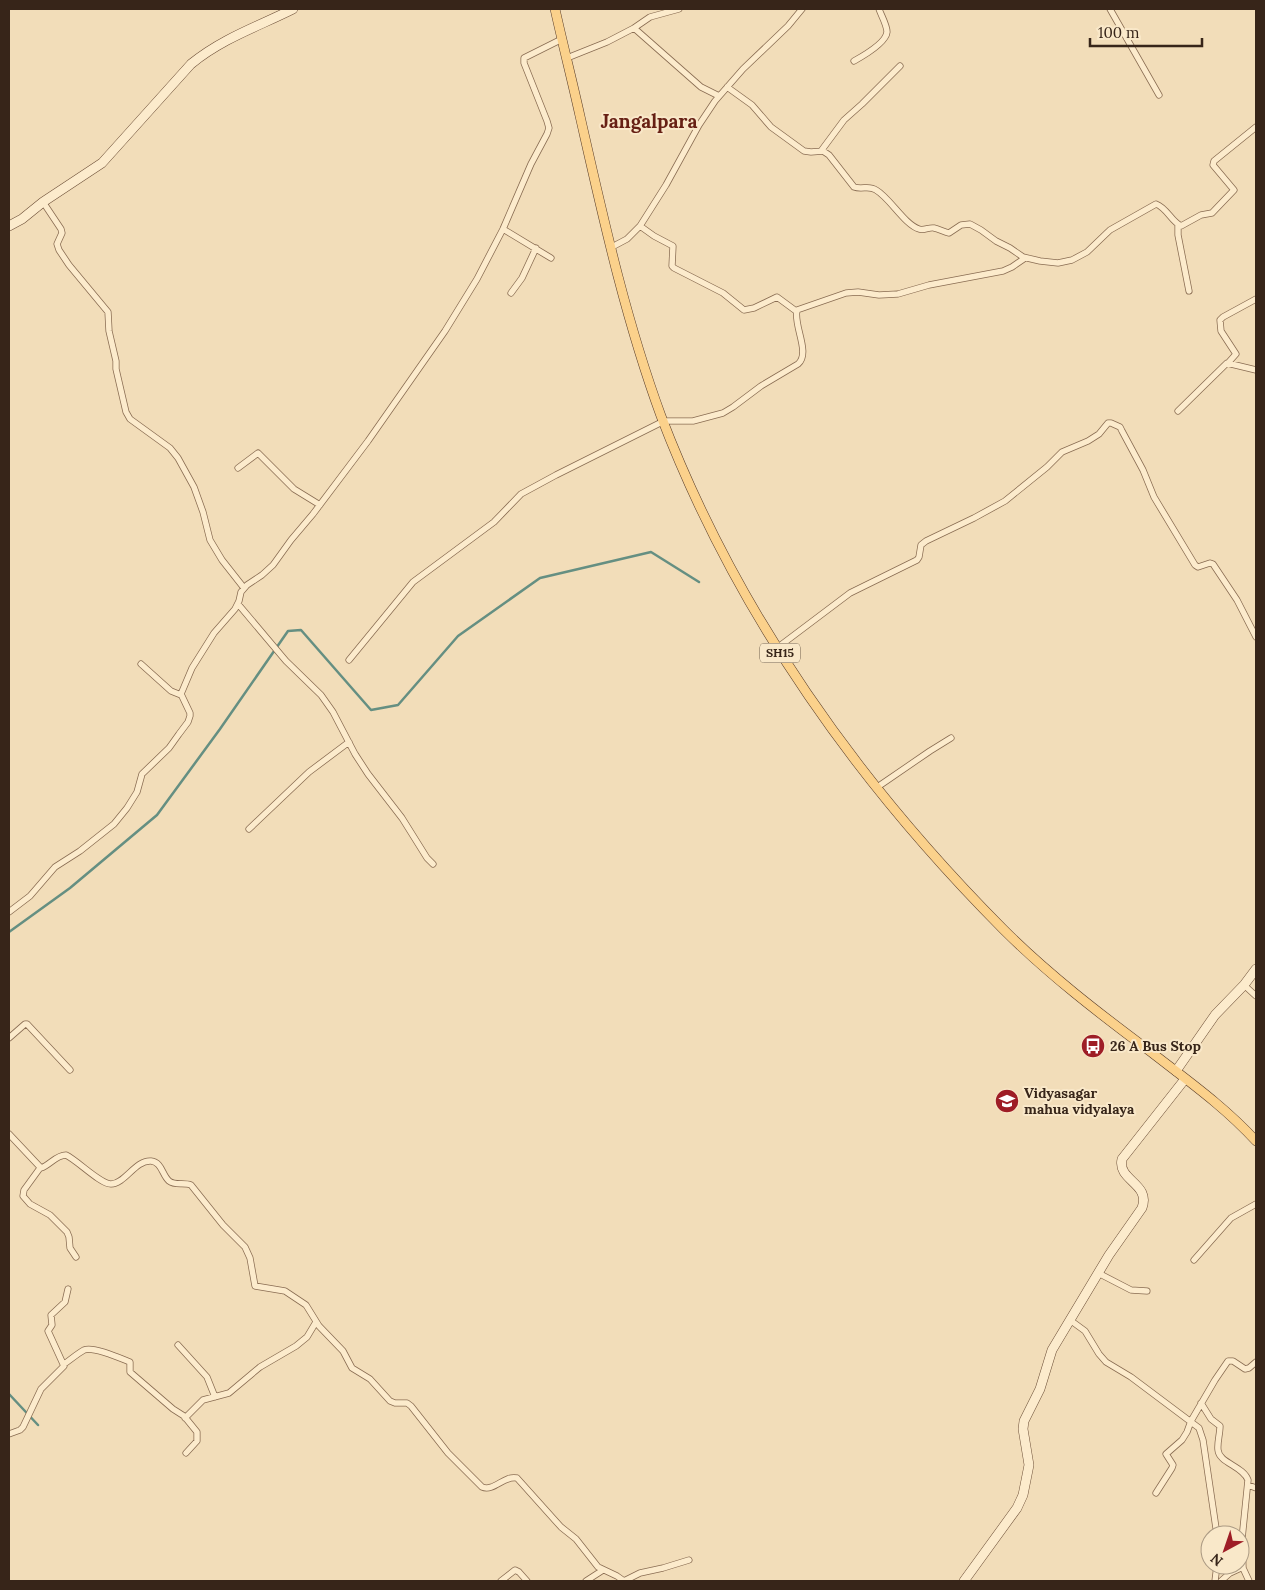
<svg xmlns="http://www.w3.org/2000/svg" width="1265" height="1590" viewBox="0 0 1265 1590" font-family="Lora,serif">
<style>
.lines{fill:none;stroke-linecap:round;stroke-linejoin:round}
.stream{stroke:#658f82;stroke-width:2.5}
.street-casing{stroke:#896c52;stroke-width:7}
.secondary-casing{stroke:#6b4d36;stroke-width:10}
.primary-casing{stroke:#563a27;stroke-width:10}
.street{stroke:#fcebcc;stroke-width:5.5}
.secondary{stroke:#fcebcc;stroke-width:9}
.primary{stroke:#fbd18b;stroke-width:9}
.labels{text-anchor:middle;stroke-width:4;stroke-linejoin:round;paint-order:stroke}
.shield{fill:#f9e8c9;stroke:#71604e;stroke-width:1}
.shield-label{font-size:12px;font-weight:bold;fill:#372519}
.poi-label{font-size:14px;font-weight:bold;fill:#372519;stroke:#f9e8c9;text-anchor:start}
.district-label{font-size:19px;font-weight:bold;fill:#672014;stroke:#f9e8c9}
</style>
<rect width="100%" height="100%" fill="#f2ddb9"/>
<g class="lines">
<path class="stream" d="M9 932 70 888 157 815 220 729 288 631 301 630 371 710 398 705 458 636 540 578 651 552 699 582
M9 1394 38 1425"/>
<g class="street-casing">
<path id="street" d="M1110 9 1159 95
M634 28 650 17 679 9
M567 58 607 42 634 28 701 87 719 96
M854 61C863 56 886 43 887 32 887 25 881 15 879 9
M727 87 752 105 771 127 804 151 811 152 823 151 829 155 854 187C862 190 869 185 876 190 890 198 904 224 919 229 924 231 929 227 934 228 939 229 944 232 949 233L961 225 970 224 981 230 996 241 1010 248 1023 257 1040 261 1058 263 1072 260 1087 252 1110 230 1156 204C1167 208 1171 221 1181 226L1201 215 1212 213 1234 190 1213 165 1214 161 1256 127
M821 151 844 120 862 104 900 66
M43 202 61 229 62 233 57 244 59 250 69 265 108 312 109 331 116 361V369L126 412 130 419 170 448 178 458 194 487 203 512 210 540 222 560 244 588
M1178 225V235L1189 291
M640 226 654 236 673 246 672 266 674 268 723 293 744 310 754 308 777 297 796 311
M503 229 551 258
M610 248 627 239 640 226 666 185 699 125 715 101 743 69 788 26 802 9
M511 293 522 278 536 248
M1228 363 1236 354 1221 331 1220 320 1223 317 1256 299
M1178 411 1227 363 1256 370
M238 468 258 453 294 489 320 505
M238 604 286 661 321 695 333 712 355 754 368 774 402 818 427 858 433 864
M777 648 850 593 917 560 919 557 921 545 926 541 974 518 1005 501 1047 467 1062 452 1088 441 1099 434 1108 423H1111L1120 427 1122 431 1143 470 1154 497 1195 565 1198 567 1210 563 1213 564 1237 600 1256 637
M349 660 413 582 494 522 521 494 556 475 664 421H693L723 413 733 407 761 386 798 364C811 353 793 325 797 310L846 293 858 292 879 295 898 294 929 285 1003 271 1012 267 1025 258
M141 664 171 691 181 695
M876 788 930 751 951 738
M249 829 309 772 349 742
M9 912 30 896 55 867 80 851 114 824 127 808 137 792 142 774 169 748 179 734 188 722 190 716V713L181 694 192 668 214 633 235 609 239 601 241 592 247 585 262 575 273 565 291 540 313 514 368 441 445 331 477 279 503 229 531 164 547 134 549 128 547 121 524 63V58L562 39
M1244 985 1256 996
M9 1038 25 1024H27L70 1070
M9 1134 41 1168C50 1165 56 1155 66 1155 77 1160 100 1184 111 1184 125 1184 135 1160 151 1161 162 1162 162 1175 169 1181 175 1186 184 1182 191 1185L223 1225 245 1247 250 1258 255 1286 285 1291 306 1305 319 1326 343 1351 352 1368 370 1379 390 1401 395 1403H407L411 1406 448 1453 482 1487C494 1492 504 1475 517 1478L561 1527 576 1539 598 1567 617 1576 624 1581
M40 1168 24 1190 23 1196 30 1204 50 1215 67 1232 69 1237 70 1248 76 1257
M1194 1260 1231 1218 1256 1204
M1098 1273 1131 1290 1147 1291
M1070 1320 1085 1331 1099 1354 1106 1362 1131 1377 1199 1428 1203 1440 1217 1535
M178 1345 207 1377 215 1397
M64 1364C70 1360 77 1354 84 1350 93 1346 120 1358 130 1362V1372L173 1409 184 1416 197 1432V1441L186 1453
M1201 1403 1211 1419 1220 1426C1220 1434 1217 1443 1218 1450 1219 1463 1243 1466 1248 1480L1242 1539 1243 1567 1230 1573 1221 1581
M185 1418 203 1400 229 1393 260 1367 296 1346 307 1337 316 1322
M9 1434 20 1430 23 1427 41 1389 64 1366 48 1331 52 1325 51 1315 65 1302 68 1289
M1248 1485 1256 1488
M1156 1493 1172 1468 1173 1465 1166 1454 1182 1440 1187 1432 1191 1421 1215 1380 1228 1361H1233L1245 1369 1249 1368 1256 1362
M1243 1568 1249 1581
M501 1581 515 1570 519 1572 527 1581
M586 1581 603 1570
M624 1581 640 1573 663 1568 689 1560
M1215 1581 1217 1565"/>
</g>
<g class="secondary-casing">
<path id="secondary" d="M9 226 22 219 43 202 102 163 191 64C223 38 257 27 293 9
M1176 1071 1215 1015 1244 985 1256 969
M964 1581 1017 1508 1023 1495 1029 1465 1023 1429 1024 1421 1040 1389 1052 1350 1109 1255 1142 1208C1151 1183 1117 1181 1122 1159L1185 1079"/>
</g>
<g class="primary-casing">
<path id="primary" d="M555 9C563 45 572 80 580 116 603 217 625 318 661 416 735 610 857 782 1003 929 1048 974 1100 1014 1151 1052 1187 1080 1225 1107 1256 1141"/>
</g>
<use href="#street" class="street"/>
<use href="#secondary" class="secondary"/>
<use href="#primary" class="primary"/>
</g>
<defs>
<g id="bus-disc" transform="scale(1.25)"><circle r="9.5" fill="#9e1d26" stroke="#f9e8c9"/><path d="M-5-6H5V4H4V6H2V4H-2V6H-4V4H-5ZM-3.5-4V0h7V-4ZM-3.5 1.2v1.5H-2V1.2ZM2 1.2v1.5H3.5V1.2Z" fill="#fff"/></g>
<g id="university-disc" transform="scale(1.25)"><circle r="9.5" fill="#9e1d26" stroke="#f9e8c9"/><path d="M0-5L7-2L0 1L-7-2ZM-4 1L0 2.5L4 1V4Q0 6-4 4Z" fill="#fff"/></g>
</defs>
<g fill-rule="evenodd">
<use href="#bus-disc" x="1093" y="1046"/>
<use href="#university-disc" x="1007" y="1101"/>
</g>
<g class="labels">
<rect class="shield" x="760" y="643.5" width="40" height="19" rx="4"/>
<g class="shield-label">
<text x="780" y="657">SH15</text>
</g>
<g class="poi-label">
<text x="1110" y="1051">26 A Bus Stop</text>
<text x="1024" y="1098">Vidyasagar<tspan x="1024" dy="16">mahua vidyalaya</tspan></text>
</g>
<g class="district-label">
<text x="649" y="128">Jangalpara</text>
</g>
</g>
<rect width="1265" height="1590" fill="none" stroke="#372519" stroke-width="20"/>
<g transform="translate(1225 1550) rotate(220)"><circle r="24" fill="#f9e8c9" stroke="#ab9a83"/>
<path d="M0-4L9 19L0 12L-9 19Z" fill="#9e1d26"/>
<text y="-8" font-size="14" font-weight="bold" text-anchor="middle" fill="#372519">N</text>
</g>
<path d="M1090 38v8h112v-8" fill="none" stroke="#372519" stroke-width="2.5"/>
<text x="1098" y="38" font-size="15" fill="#372519" stroke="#f9e8c9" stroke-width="4" paint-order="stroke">100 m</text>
</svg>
